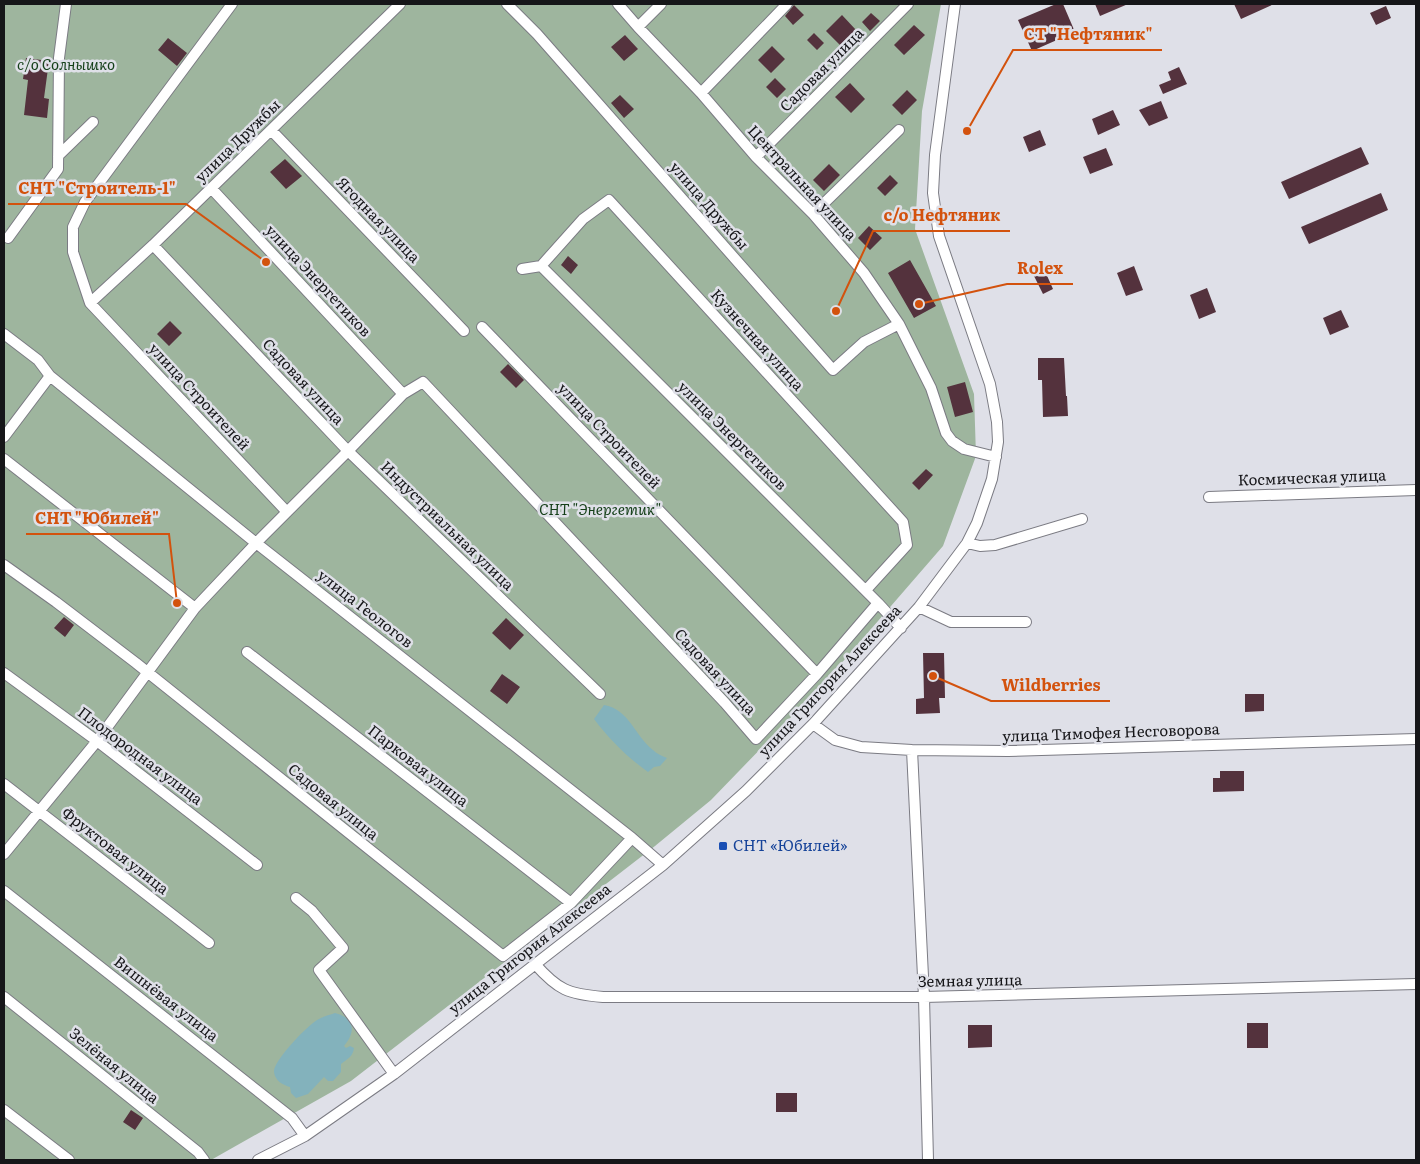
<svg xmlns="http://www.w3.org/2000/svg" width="1420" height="1164" viewBox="0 0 1420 1164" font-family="Literata,serif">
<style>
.green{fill:#9eb59e}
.water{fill:#83b2bc}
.building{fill:#54323d}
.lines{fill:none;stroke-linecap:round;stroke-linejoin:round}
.street-casing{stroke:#7b7b83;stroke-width:12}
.street{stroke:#fff;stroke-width:10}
.transit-dot{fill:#1a4fb4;stroke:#dfe0e8;stroke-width:2}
.labels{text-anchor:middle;stroke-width:5;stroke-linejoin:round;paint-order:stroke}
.park-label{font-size:15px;font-style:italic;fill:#143f18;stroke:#dfe0e8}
.street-label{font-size:15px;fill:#161619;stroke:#dfe0e8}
.transit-label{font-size:15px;fill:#164399;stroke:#dfe0e8;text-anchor:start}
.leader{fill:none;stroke:#d3520d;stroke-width:2}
.callout-dot{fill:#d3520d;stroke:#dfe0e8;stroke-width:2}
.callout-label{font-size:16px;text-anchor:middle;font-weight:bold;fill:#d3520d;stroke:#dfe0e8;stroke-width:5;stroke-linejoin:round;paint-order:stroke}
</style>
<rect width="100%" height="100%" fill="#dfe0e8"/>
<path class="green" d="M4 4H941L922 111 915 229 974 394 976 456 943 546 826 681 711 800 655 846 351 1081 211 1160H4Z"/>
<path class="water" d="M604 705C629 709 635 736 653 750 657 754 662 756 667 758L660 766 654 767 648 772C627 757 610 740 594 719Z
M335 1013C355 1018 356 1032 344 1046L346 1048 350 1046 354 1048C353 1057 347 1059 341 1064V1072L333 1081H328L324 1077 308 1094 296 1098 291 1093 290 1087C283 1085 275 1081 274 1072 273 1061 307 1026 317 1020 322 1017 329 1015 335 1013Z"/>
<path class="building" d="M1056 4H1063L1075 32 1032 51 1018 20Z
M1095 4H1128L1100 16Z
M1234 4H1274L1241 19Z
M794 5 804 15 793 25 785 16Z
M1386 6 1391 18 1376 25 1370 13Z
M871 13 880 21 870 31 862 22Z
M842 15 856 30 840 45 826 31Z
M914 25 925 35 904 55 894 45Z
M814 33 824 43 817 50 807 40Z
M625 35 638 49 624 61 611 47Z
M168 38 187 53 177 66 158 50Z
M772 46 785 59 771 73 758 60Z
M26 58 49 61 44 98 49 99 47 118 24 115 28 80 23 79Z
M1179 67 1187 84 1163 94 1159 85 1171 80 1168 72Z
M775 78 786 89 777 98 766 87Z
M850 83 865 99 851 113 835 97Z
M907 90 917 100 902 115 892 105Z
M620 95 634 109 624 118 611 103Z
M1161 101 1168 118 1149 126 1139 110Z
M1113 110 1120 125 1098 135 1092 119Z
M1040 130 1046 145 1029 152 1023 137Z
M1361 147 1369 164 1289 199 1281 182Z
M1106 148 1113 165 1090 174 1083 157Z
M285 159 302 176 286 189 270 172Z
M829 164 840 175 824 191 813 180Z
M890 175 898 183 885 196 877 188Z
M1381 193 1388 210 1309 244 1301 227Z
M869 226 882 238 870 250 858 238Z
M568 256 578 265 571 274 561 265Z
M910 260 936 306 914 318 888 273Z
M1134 266 1143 290 1126 296 1117 273Z
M1044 269 1053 289 1043 294 1033 274Z
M1207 288 1216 312 1199 319 1190 295Z
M1341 310 1349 327 1330 335 1323 318Z
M170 321 182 333 169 346 157 334Z
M1038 358H1064L1066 396H1067L1068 416 1043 417 1042 380H1038Z
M508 364 524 380 516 388 500 372Z
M965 382 973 412 955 417 947 387Z
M926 469 933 475 919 490 912 483Z
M64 617 74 625 65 637 54 628Z
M506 618 524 635 510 650 492 633Z
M923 653H944L945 698H939L940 713 916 714V699L924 698Z
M502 674 520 687 507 704 490 691Z
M1245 694H1264V711L1245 712Z
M1220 771H1244V791L1213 792V778H1220Z
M1247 1023H1268V1048H1247Z
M968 1025H992V1047L968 1048Z
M776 1093H797V1112H776Z
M131 1110 143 1118 135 1130 123 1122Z"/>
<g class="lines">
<g class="street-casing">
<path id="street" d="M232 4 85 202 73 227V252L90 303 287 512
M507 4 537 34 833 370 864 342 899 324
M618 4 638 27 701 93 756 157 813 214 864 273 899 324 931 388 946 433 952 441 964 449 996 457
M638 27 661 4
M701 93 787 4
M271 130 464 331
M58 156 93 122
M756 157 908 4
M211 188 403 394
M813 214 899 130
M8 238 58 169 59 58 66 4
M541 266 878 603 901 628
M522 269 541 266 583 219 609 200 903 522 907 545 866 590
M90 303 153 245 400 4
M482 327 817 674
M4 334 38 360 50 376 256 543 632 838 663 865
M4 437 50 376
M4 459 195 608
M1209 497 1416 490
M967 543 980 546 995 545 1082 519
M4 565 56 602 136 663 503 956 571 903 632 838
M919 607 951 622H1026
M247 652 571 903
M4 673 97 741 257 865
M600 694 348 451 403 394 423 382 725 703 756 739 817 674 878 603
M813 724 835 740 861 747 912 750 1008 751 1416 739
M912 750 924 997 928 1160
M4 784 209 943
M4 854 97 741 195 608 261 538 348 451 153 245
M4 891 292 1118 305 1136
M296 898 312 911 343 948 319 970 394 1074
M535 964C558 990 568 994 603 997H924L1416 984
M4 997 198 1152 204 1160
M4 1110 69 1160
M258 1160 305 1136 394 1074 663 865 746 791 813 724 919 607 967 543 977 523 992 479 998 442 997 422 990 384 939 236 933 193 935 155 955 4"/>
</g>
<use href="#street" class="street"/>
</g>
<rect class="transit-dot" x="718" y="841" width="10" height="10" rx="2.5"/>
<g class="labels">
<g class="park-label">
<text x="66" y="70">с/о Солнышко</text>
<text x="600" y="515">СНТ "Энергетик"</text>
</g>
<g class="street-label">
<text transform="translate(822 70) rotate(-45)" y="5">Садовая улица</text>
<text transform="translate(238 141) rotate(-44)" y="5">улица Дружбы</text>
<text transform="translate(802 183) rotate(47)" y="5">Центральная улица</text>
<text transform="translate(709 206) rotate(49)" y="5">улица Дружбы</text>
<text transform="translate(378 220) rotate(46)" y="5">Ягодная улица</text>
<text transform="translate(318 281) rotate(47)" y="5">улица Энергетиков</text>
<text transform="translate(757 340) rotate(48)" y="5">Кузнечная улица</text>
<text transform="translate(303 382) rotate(47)" y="5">Садовая улица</text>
<text transform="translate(199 397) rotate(47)" y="5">улица Строителей</text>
<text transform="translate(609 436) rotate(46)" y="5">улица Строителей</text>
<text transform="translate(732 436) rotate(45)" y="5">улица Энергетиков</text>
<text transform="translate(1312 478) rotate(-2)" y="5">Космическая улица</text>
<text transform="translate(447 526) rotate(44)" y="5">Индустриальная улица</text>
<text transform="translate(365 609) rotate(38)" y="5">улица Геологов</text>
<text transform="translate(715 672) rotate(47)" y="5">Садовая улица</text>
<text transform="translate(830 681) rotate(-47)" y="5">улица Григория Алексеева</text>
<text transform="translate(1111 733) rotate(-2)" y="5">улица Тимофея Несговорова</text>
<text transform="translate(140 756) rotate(37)" y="5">Плодородная улица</text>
<text transform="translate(418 766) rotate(38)" y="5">Парковая улица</text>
<text transform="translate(333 802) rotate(39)" y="5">Садовая улица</text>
<text transform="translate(115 851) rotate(38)" y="5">Фруктовая улица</text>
<text transform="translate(530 949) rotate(-38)" y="5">улица Григория Алексеева</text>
<text transform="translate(970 981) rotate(-1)" y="5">Земная улица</text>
<text transform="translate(166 999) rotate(38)" y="5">Вишнёвая улица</text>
<text transform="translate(114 1066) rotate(39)" y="5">Зелёная улица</text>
</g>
<g class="transit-label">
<text x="733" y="851">СНТ «Юбилей»</text>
</g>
</g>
<path class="leader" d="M967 131L1013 50H1162M266 262L186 204H8M836 311L873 231H1010M919 304L1007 284H1073M177 603L169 534H26M933 676L991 701H1110"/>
<g class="callout-dot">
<circle cx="967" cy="131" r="5"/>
<circle cx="266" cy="262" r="5"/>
<circle cx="836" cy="311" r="5"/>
<circle cx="919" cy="304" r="5"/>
<circle cx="177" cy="603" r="5"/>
<circle cx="933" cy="676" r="5"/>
</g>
<g class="callout-label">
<text x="1088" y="40">СТ "Нефтяник"</text>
<text x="97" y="194">СНТ "Строитель-1"</text>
<text x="942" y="221">с/о Нефтяник</text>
<text x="1040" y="274">Rolex</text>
<text x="97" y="524">СНТ "Юбилей"</text>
<text x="1051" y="691">Wildberries</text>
</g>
<rect width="1420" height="1164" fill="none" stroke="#161619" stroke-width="10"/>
</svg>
